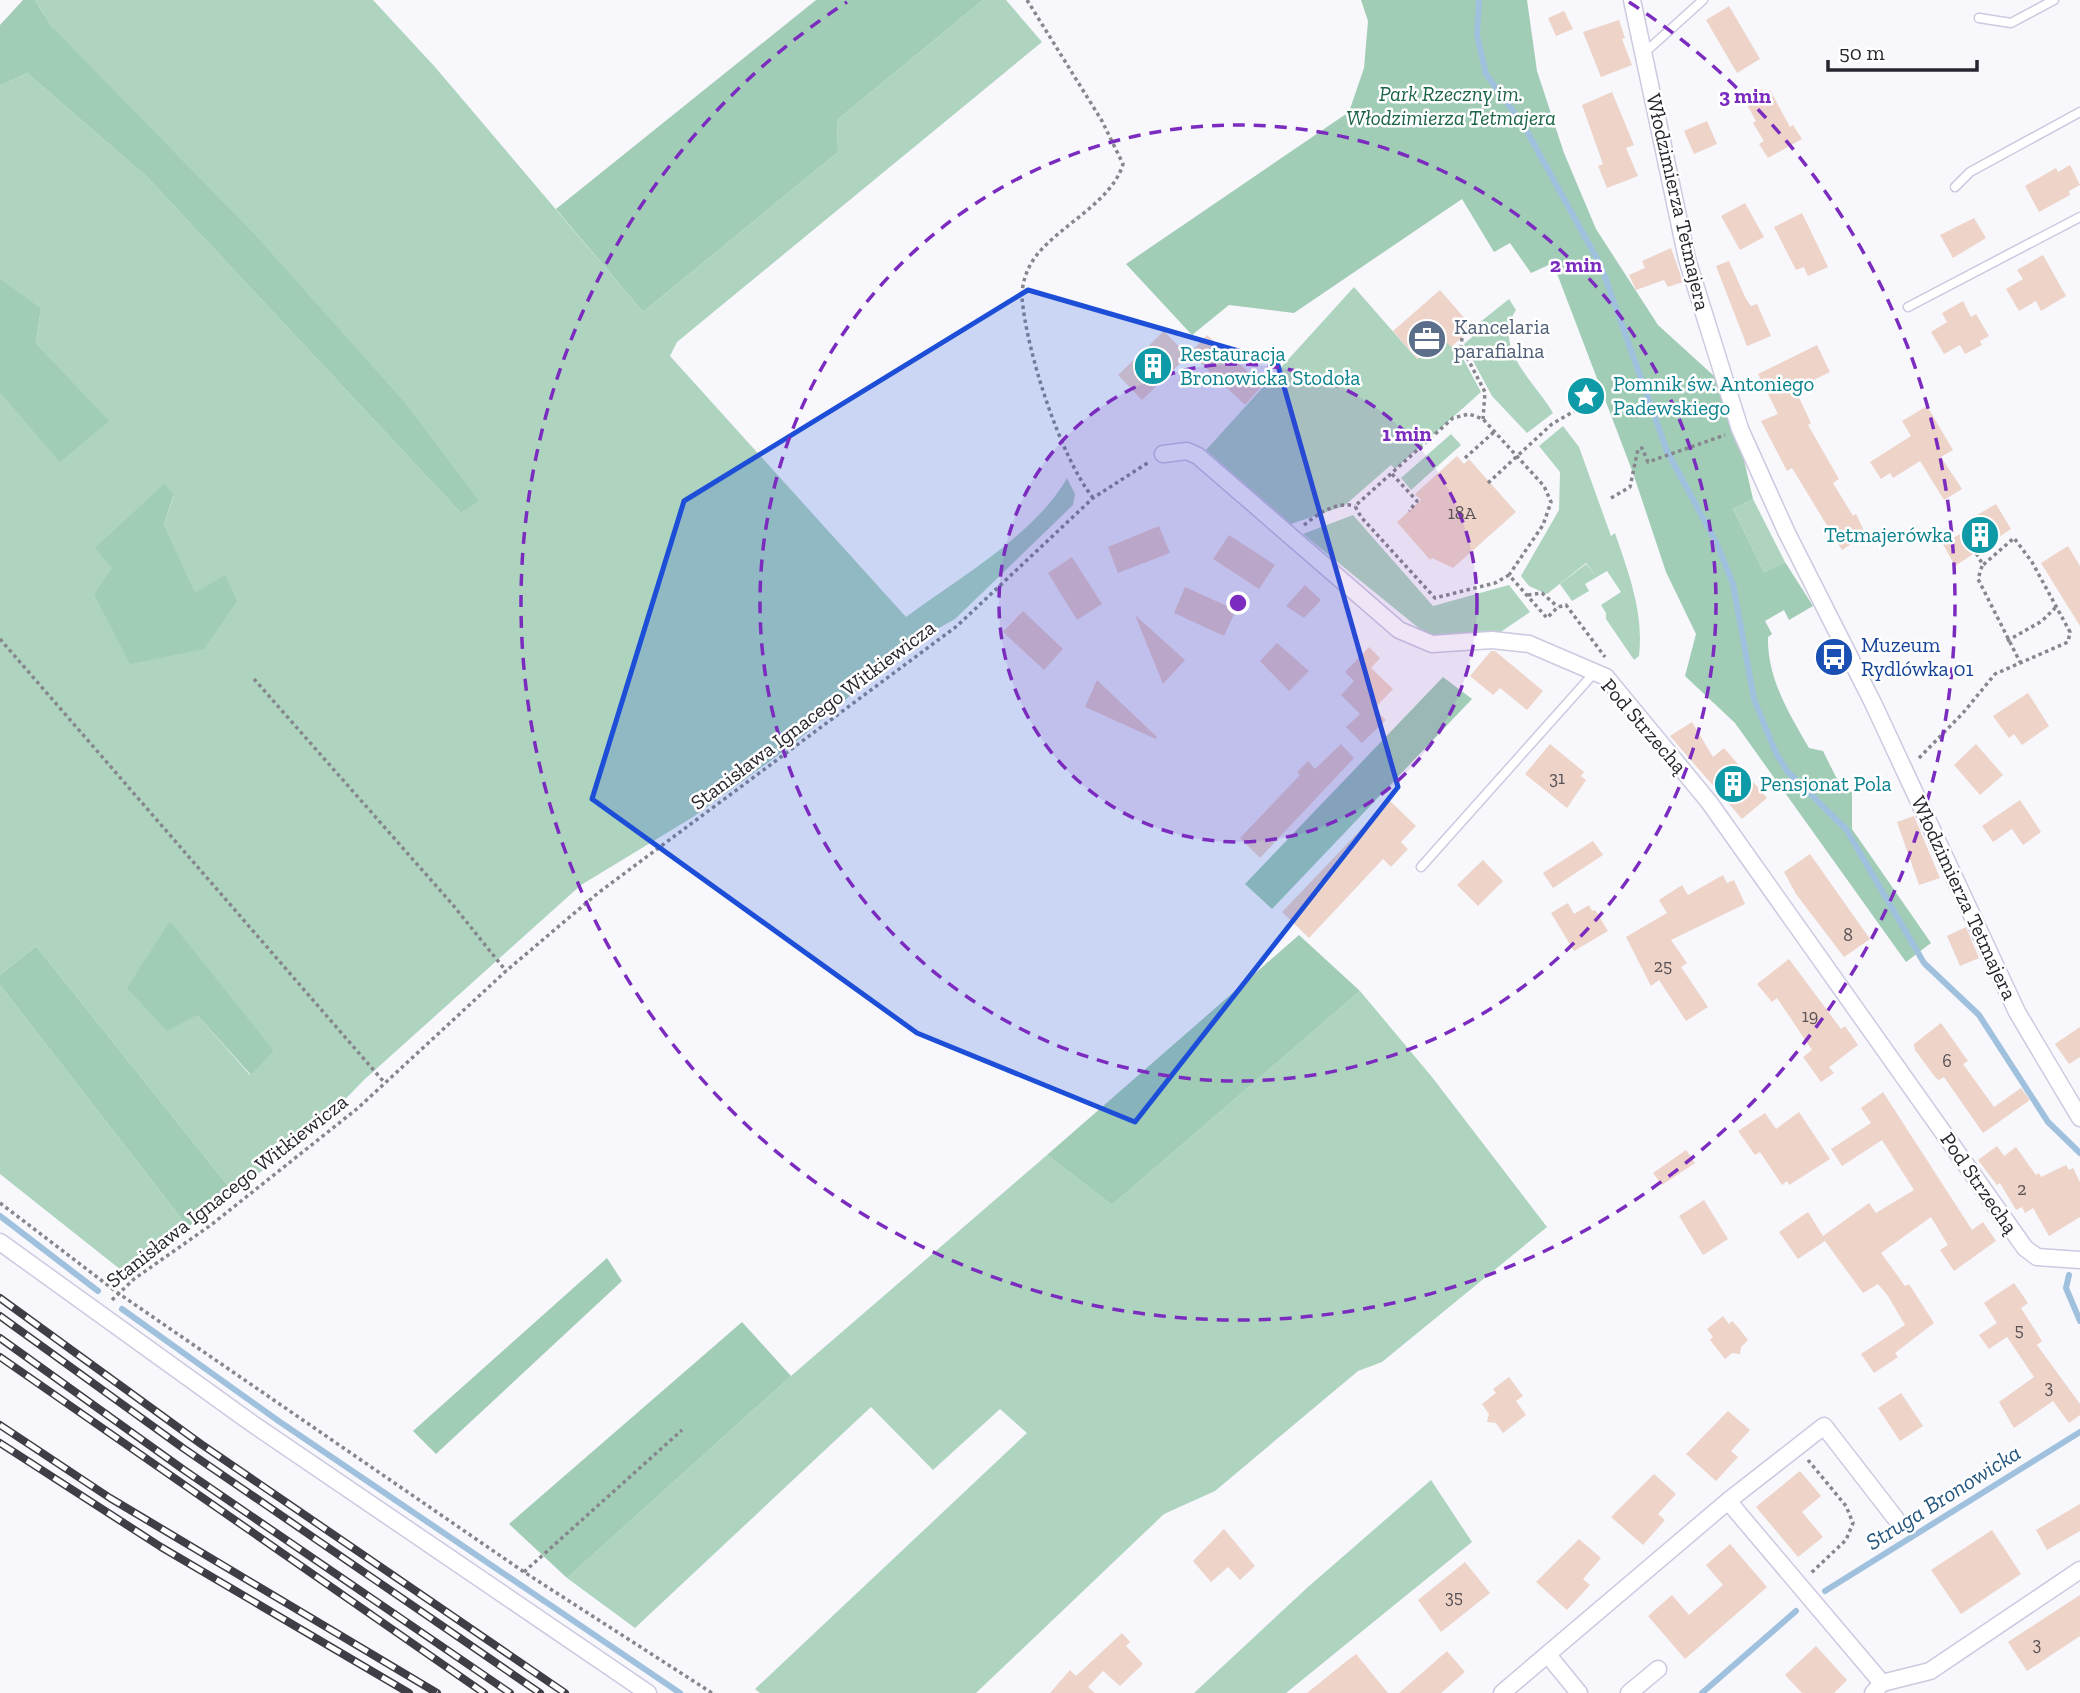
<svg xmlns="http://www.w3.org/2000/svg" width="2080" height="1693" viewBox="0 0 2080 1693" font-family="'Zilla Slab',serif">
<style>
.green{fill:#aed4c0;fill-rule:evenodd}
.forest{fill:#a1ccb6}
.lines{fill:none;stroke-linecap:round;stroke-linejoin:round}
.stream{stroke:#a0c1de;stroke-width:6}
.building{fill:#edd3c8}
.service-casing{stroke:#ccc9e0;stroke-width:11}
.minor-casing{stroke:#ccc9e0;stroke-width:19}
.path{stroke:#86868d;stroke-width:3.5;stroke-dasharray:3.5 3.5;stroke-linecap:butt}
.service{stroke:#fff;stroke-width:8}
.minor{stroke:#fff;stroke-width:16}
.rail-casing{stroke:#3f3e46;stroke-width:8}
.rail{stroke:#fff;stroke-width:5;stroke-dasharray:16;stroke-linecap:butt}
.marked{fill:#1d4ed8;fill-opacity:0.2;stroke:#1d4ed8;stroke-width:5;stroke-linejoin:round}
.ring{fill:none;stroke:#7b2cbf;stroke-width:3.5;stroke-dasharray:12 9}
.labels{text-anchor:middle;stroke-width:5;stroke-linejoin:round;paint-order:stroke}
.number-label{font-size:18px;fill:#585155}
.park-label{font-size:21px;font-style:italic;fill:#1b6347;stroke:#fff}
.street-label{font-size:21px;fill:#27262f;stroke:#fff}
.service-label{font-size:21px;fill:#4e5e75;stroke:#fff;text-anchor:start}
.culture-label{font-size:21px;fill:#0d838f;stroke:#fff;text-anchor:start}
.transit-label{font-size:21px;fill:#164399;stroke:#fff;text-anchor:start}
.water-label{font-size:23px;font-style:italic;fill:#25577f;stroke:#fff}
.centre{fill:#7b2cbf;stroke:#fff;stroke-width:3.5}
.ring-label{font-size:21px;text-anchor:middle;font-weight:bold;fill:#7b2cbf;stroke:#fff;stroke-width:5;stroke-linejoin:round;paint-order:stroke}
</style>
<rect width="100%" height="100%" fill="#f7f7fc"/>
<path class="green" d="M35 0H373L435 67 643 312 838 152 837 120 983 0H1006L1042 42 677 342 670 356 906 617C957 579 1036 534 1067 478L1075 494 1073 505 955 619 923 637 890 662 791 746 693 817 581 885 365 1079 307 1138 233 1192 36 946 0 975V393L60 461 108 421 36 343 41 308 0 280V86L27 73 147 177 461 513 478 501 51 26ZM174 495 164 524 195 594H94ZM197 1015 274 1051 250 1075Z
M1354 287 1417 359 1442 337 1459 351 1481 392 1395 469 1391 465 1344 506 1291 524 1206 450Z
M1509 299 1516 310C1491 348 1537 384 1553 413L1527 433 1492 396 1464 344 1478 332 1474 327Z
M1563 426 1579 447 1611 536 1615 533C1629 574 1644 613 1639 656L1634 660 1606 619V613L1601 605 1621 592 1607 571 1585 584 1589 591 1572 601 1560 584 1586 564 1596 576 1586 563 1547 594 1529 586 1521 576 1559 510 1560 472 1539 446Z
M1451 434 1461 445 1411 490 1401 478Z
M1753 499 1785 562 1764 572 1733 509Z
M1353 515 1433 606 1509 585 1530 612 1499 633 1431 638 1303 534Z
M0 985 188 1227 121 1270 0 1174Z
M1360 991 1432 1077 1547 1227 1382 1362 1358 1371 1215 1491 1164 1514 976 1693H760L755 1689 1027 1433 1000 1409 933 1470 871 1407 635 1628 567 1578 791 1376 1047 1155 1112 1205Z
M1431 1480 1472 1542 1286 1693H1194L1308 1587Z"/>
<path class="forest" d="M23 0H35L51 26 257 237 405 403 479 501 461 513 147 177 27 73 0 86V25Z
M816 0H983L837 120 838 152 643 312 556 209Z
M1361 0H1527L1537 71 1564 153 1596 229 1658 325 1714 376 1741 447 1753 499 1733 509 1764 572 1785 562 1813 606 1789 620 1784 610 1765 621 1772 634 1768 637C1767 678 1789 713 1809 748L1823 751 1836 777 1852 793V829L1931 943 1906 962 1735 723 1685 676 1696 634 1666 572 1633 473 1553 263 1531 273 1510 243 1494 252 1462 199 1294 313 1229 305 1192 335 1126 264 1349 112 1364 68 1368 21Z
M0 279 41 308 36 343 109 421 60 462 0 393Z
M164 484 174 494 164 524 195 593 225 575 237 601 204 649 130 664 94 594 112 568 95 548Z
M1443 677 1472 699 1272 909 1245 884Z
M170 921 274 1051 251 1075 197 1015 167 1031 127 988Z
M1299 935 1360 991 1112 1205 1047 1155Z
M36 946 233 1192 188 1227 0 985V975Z
M607 1258 622 1281 436 1454 413 1431Z
M742 1322 791 1376 567 1578 509 1524Z"/>
<g class="lines">
<path class="stream" d="M1479 0 1477 35 1486 74 1524 126 1601 266 1667 451 1717 544 1733 584 1754 699 1775 751 1787 771 1846 829 1924 963 1979 1015 2048 1122 2080 1153
M0 1216 98 1291
M2069 1275 2066 1288 2080 1321
M122 1309 280 1422 680 1693
M1825 1591 2080 1432
M1702 1693 1796 1611"/>
</g>
<path class="building" d="M1729 6 1760 59 1737 73 1706 20Z
M1564 11 1573 29 1556 36 1548 18Z
M1619 20 1625 38 1622 39 1632 65 1601 77 1583 32Z
M1762 89 1765 94 1770 90 1790 127 1793 125 1802 139 1768 158 1759 144 1764 141 1753 123 1756 121 1744 99Z
M1612 92 1634 145 1626 148 1638 176 1607 188 1598 166 1603 164 1582 105Z
M1707 121 1717 144 1694 154 1684 131Z
M2070 165 2080 185 2069 191 2070 195 2039 212 2025 186 2056 168 2058 172Z
M1745 203 1764 237 1740 250 1721 216Z
M1802 213 1828 267 1808 276 1804 267 1796 270 1774 227Z
M1974 218 1986 238 1953 258 1940 235Z
M1671 248 1683 282 1668 287 1664 280 1636 290 1629 275 1645 268 1642 261Z
M2043 255 2066 296 2041 311 2036 301 2019 311 2006 289 2023 279 2017 270Z
M1729 261 1746 299 1751 306 1757 304 1771 336 1747 346 1716 266Z
M1440 290 1473 328 1451 347 1442 337 1417 359 1393 331Z
M1963 301 1971 317 1976 314 1989 336 1980 341 1982 345 1965 354 1960 345 1944 354 1931 332 1947 322 1942 313Z
M1164 331 1188 356 1142 400 1118 375Z
M1207 335 1263 385 1245 405 1190 353Z
M1817 345 1830 372 1795 389 1811 423 1808 425 1839 479 1833 483 1853 516 1856 514 1866 535 1842 550 1792 468 1787 471 1761 421 1778 414 1758 374Z
M1927 406 1953 450 1941 457 1962 489 1944 500 1920 461 1893 478 1890 473 1881 479 1870 462 1911 436 1902 421Z
M1457 456 1464 464 1469 459 1516 512 1453 568 1432 558 1430 560 1397 522 1421 500 1415 494Z
M1996 504 2011 529 1955 566 1943 544 1980 522 1977 515Z
M1159 526 1170 553 1118 573 1108 547Z
M1229 535 1275 565 1259 589 1213 559Z
M2068 546 2080 566V626L2041 563Z
M1072 557 1102 604 1077 620 1048 573Z
M1305 585 1321 600 1304 618 1286 606Z
M1185 587 1236 610 1224 636 1174 613Z
M1023 611 1063 649 1044 670 1003 632Z
M1135 615 1185 660 1163 684Z
M1277 643 1309 671 1289 691 1260 661Z
M1369 647 1380 658 1371 668 1393 689 1374 709 1386 720 1362 743 1346 727 1360 714 1341 695 1354 681 1345 672Z
M1491 651H1495L1543 691 1527 710 1500 688 1493 695 1470 676Z
M1097 680 1157 737 1156 739 1085 707Z
M2028 693 2049 726 2022 745 2014 734 2009 738 1993 716Z
M1692 722 1713 757 1724 748 1767 798 1742 819 1670 736Z
M1341 744 1354 758 1260 858 1240 838 1300 775 1297 772 1308 761 1315 769Z
M1550 744 1584 772 1581 776 1586 780 1567 808 1525 774Z
M1976 744 2003 775 1980 795 1954 765Z
M1389 800 1416 826 1401 842 1408 849 1391 867 1383 859 1309 938 1282 912Z
M2020 800 2041 832 2023 845 2012 829 1993 842 1982 826Z
M1914 816 1940 878 1919 885 1897 822Z
M1593 841 1603 855 1553 888 1543 873Z
M1810 854 1870 939 1844 957 1796 894 1784 872Z
M1483 860 1503 881 1478 906 1457 885Z
M1723 875 1727 883 1734 880 1745 904 1671 940 1687 963 1681 967 1708 1007 1686 1021 1659 980 1651 986 1626 937 1667 913 1659 900 1682 885 1688 895Z
M1568 903 1574 914 1589 905 1592 911 1595 910 1608 931 1574 951 1551 913Z
M1966 927 1979 958 1960 966 1947 936Z
M1789 959 1841 1029 1845 1026 1858 1045 1829 1067 1834 1073 1821 1082 1803 1057 1812 1050 1777 998 1772 1002 1757 984Z
M1941 1023 1968 1061 1963 1064 1994 1107 2021 1088 2030 1100 1983 1133 1944 1077 1939 1080 1935 1077 1915 1050 1914 1044Z
M2080 1027V1057L2069 1064 2055 1044Z
M1883 1092 1972 1230 1983 1222 1996 1241 1954 1271 1940 1250 1948 1245 1931 1217 1881 1253 1905 1286 1909 1284 1934 1323 1895 1353 1898 1357 1874 1373 1861 1354 1905 1325 1888 1296 1878 1284 1863 1293 1825 1241 1798 1259 1779 1232 1808 1212 1823 1236 1869 1203 1876 1213 1914 1190 1882 1140 1842 1166 1831 1149 1871 1123 1861 1108Z
M1799 1112 1830 1159 1789 1185 1787 1181 1782 1185 1760 1152 1755 1155 1738 1131 1765 1113 1776 1129Z
M1997 1146 2004 1156 2016 1147 2036 1175 2039 1173 2041 1177 2066 1165 2069 1170 2073 1168 2080 1182V1217L2049 1236 2033 1208 2025 1213 2022 1207 2016 1210 2000 1183 1997 1185 1978 1160Z
M1686 1150 1695 1163 1662 1185 1653 1173Z
M1704 1200 1728 1239 1703 1255 1679 1216Z
M2014 1283 2028 1303 2021 1308 2042 1341 2037 1345 2080 1404V1415L2069 1423 2053 1401 2014 1428 1999 1402 2034 1377 2007 1337 1989 1349 1979 1335 1997 1323 1984 1303Z
M1723 1316 1729 1324 1732 1321 1737 1326 1748 1340 1741 1347 1740 1354 1732 1353 1725 1359 1710 1340 1713 1337 1707 1329Z
M1509 1377 1523 1396 1516 1401 1526 1415 1503 1433 1496 1423 1487 1422 1489 1414 1482 1404 1496 1393 1493 1389Z
M1901 1393 1923 1426 1900 1441 1878 1408Z
M1728 1411 1750 1430 1731 1451 1738 1457 1716 1481 1686 1454Z
M1800 1471 1821 1496 1802 1512 1823 1537 1798 1557 1756 1507Z
M1654 1474 1676 1494 1658 1514 1665 1520 1643 1545 1611 1517Z
M2080 1504V1531L2047 1550 2036 1530Z
M1224 1529 1255 1566 1240 1580 1228 1567 1211 1582 1193 1561Z
M1992 1530 2021 1574 1961 1614 1931 1570Z
M1579 1539 1601 1558 1583 1579 1590 1585 1567 1610 1536 1582Z
M1730 1544 1767 1587 1685 1659 1648 1616 1672 1595 1689 1615 1697 1608 1723 1585 1706 1565Z
M1465 1562 1490 1593 1441 1632 1418 1600Z
M2080 1595V1636L2027 1671 2008 1642Z
M1122 1633 1130 1642 1126 1646 1143 1664 1120 1686 1103 1671 1088 1687 1095 1693H1050L1070 1670 1076 1676Z
M1816 1646 1847 1680 1834 1693H1802L1785 1675Z
M1447 1651 1465 1672 1441 1693H1399Z
M1356 1654 1388 1693H1307L1343 1664Z"/>
<g class="lines">
<g class="service-casing">
<path id="service" d="M1979 18 2011 23 2054 0
M1643 54 1703 0
M1955 187 1970 172 2080 112
M1908 307 2080 217
M1421 867 1595 672"/>
</g>
<g class="minor-casing">
<path id="minor" d="M1632 0 1687 259 1740 429 1786 531 1873 703 2017 1012 2080 1118
M1163 454 1187 451 1198 456 1399 630 1432 644 1492 640 1529 644 1606 677 1709 802 2025 1248 2037 1257 2080 1260
M0 1242 250 1422 648 1693
M1728 1501 1824 1426 1896 1519
M1548 1655 1579 1693
M1502 1693 1728 1501 1882 1683
M1629 1693 1658 1669
M1873 1693 1882 1683 1930 1671 2080 1570"/>
</g>
<path class="path" d="M1027 0 1102 121 1123 164C1112 202 1060 225 1036 256 1027 268 1022 282 1022 297 1026 350 1060 456 1093 498
M1462 338 1461 346 1485 392 1483 419
M1465 458 1495 431
M1392 474 1417 501 1409 511
M1488 483 1552 424 1576 410
M1611 498 1630 487 1638 449 1642 448 1648 462 1725 435
M1304 525C1319 513 1336 501 1355 506
M1982 566 1978 579 2020 662
M1509 575 1495 583 1435 598 1361 517 1355 506 1453 418 1469 414 1483 419 1544 486 1551 502 1543 525 1509 575 1547 618 1558 607 1566 605 1605 657
M1528 595 1542 593 1558 607
M0 639 384 1082
M2007 641 2042 621 2056 607
M254 679 453 905 506 971
M1919 758 1963 713 1995 674 2068 642 2070 632 2032 562 2014 538 1983 565 1976 553
M0 1203 118 1293 524 1572 712 1693
M112 1300 134 1279 211 1225 358 1108 506 971 598 893 957 626 1093 498 1149 462
M1808 1460 1846 1506 1853 1523 1846 1540 1810 1574
M524 1572 682 1430"/>
<use href="#service" class="service"/>
<use href="#minor" class="minor"/>
<g class="rail-casing">
<path id="rail" d="M0 1298 201 1444 565 1693
M0 1316 183 1448 540 1693
M0 1338 184 1470 510 1693
M0 1357 484 1693
M0 1425 110 1498 437 1693
M0 1443 161 1547 409 1693"/>
</g>
<use href="#rail" class="rail"/>
</g>
<path class="marked" d="M1028 290 1277 362 1398 787 1135 1122 917 1033 592 799 684 501Z"/>
<circle cx="1238" cy="603" r="239" fill="#7b2cbf" fill-opacity=".12"/>
<g class="ring">
<circle cx="1238" cy="603" r="239"/>
<circle cx="1238" cy="603" r="478"/>
<path d="M1629 2A717 717 0 1 1 847 2"/>
</g>
<defs>
<g id="office-disc" transform="scale(2.0125)"><circle r="9.5" fill="#5c6f8a" stroke="#fff"/><path d="M-6-3h4V-5.5h4V-3h4V5H-6ZM-1-4.5V-3h2v-1.5ZM-6 0V1H6V0Z" fill="#fff"/></g>
<g id="building-disc" transform="scale(2.0125)"><circle r="9.5" fill="#0f9aa8" stroke="#fff"/><path d="M-4-6H4V6H1V3H-1V6H-4ZM-2.5-4.3h1.7v1.8h-1.7ZM.8-4.3h1.7v1.8H.8ZM-2.5-1h1.7V.8h-1.7ZM.8-1h1.7V.8H.8Z" fill="#fff"/></g>
<g id="sight-disc" transform="scale(2.0125)"><circle r="9.5" fill="#0f9aa8" stroke="#fff"/><path d="M0-6L1.8-2.2L6-1.7L2.9 1.2L3.7 5.4L0 3.3L-3.7 5.4L-2.9 1.2L-6-1.7L-1.8-2.2Z" fill="#fff"/></g>
<g id="bus-disc" transform="scale(2.0125)"><circle r="9.5" fill="#1a4fb4" stroke="#fff"/><path d="M-5-6H5V4H4V6H2V4H-2V6H-4V4H-5ZM-3.5-4V0h7V-4ZM-3.5 1.2v1.5H-2V1.2ZM2 1.2v1.5H3.5V1.2Z" fill="#fff"/></g>
</defs>
<g fill-rule="evenodd">
<use href="#office-disc" x="1427" y="339"/>
<use href="#building-disc" x="1153" y="366"/>
<use href="#sight-disc" x="1586" y="396"/>
<use href="#building-disc" x="1980" y="535"/>
<use href="#bus-disc" x="1834" y="657"/>
<use href="#building-disc" x="1733" y="784"/>
</g>
<g class="labels">
<g class="number-label">
<text x="1462" y="519">18A</text>
<text x="1557" y="784">31</text>
<text x="1848" y="941">8</text>
<text x="1663" y="972">25</text>
<text x="1810" y="1022">19</text>
<text x="1947" y="1067">6</text>
<text x="2022" y="1195">2</text>
<text x="2019" y="1336">5</text>
<text x="2049" y="1393">3</text>
<text x="1454" y="1603">35</text>
<text x="2037" y="1650">3</text>
</g>
<g class="park-label">
<text x="1451" y="101">Park Rzeczny im.<tspan x="1451" dy="24">Włodzimierza Tetmajera</tspan></text>
</g>
<g class="street-label">
<text transform="translate(1678 202) rotate(77)" y="7">Włodzimierza Tetmajera</text>
<text transform="translate(813 715) rotate(-37)" y="7">Stanisława Ignacego Witkiewicza</text>
<text transform="translate(1644 726) rotate(49)" y="7">Pod Strzechą</text>
<text transform="translate(1964 898) rotate(65)" y="7">Włodzimierza Tetmajera</text>
<text transform="translate(1979 1183) rotate(55)" y="7">Pod Strzechą</text>
<text transform="translate(227 1191) rotate(-38)" y="7">Stanisława Ignacego Witkiewicza</text>
</g>
<g class="service-label">
<text x="1454" y="334">Kancelaria<tspan x="1454" dy="24">parafialna</tspan></text>
</g>
<g class="culture-label">
<text x="1180" y="361">Restauracja<tspan x="1180" dy="24">Bronowicka Stodoła</tspan></text>
<text x="1613" y="391">Pomnik św. Antoniego<tspan x="1613" dy="24">Padewskiego</tspan></text>
<text x="1953" y="542" text-anchor="end">Tetmajerówka</text>
<text x="1760" y="791">Pensjonat Pola</text>
</g>
<g class="transit-label">
<text x="1861" y="652">Muzeum<tspan x="1861" dy="24">Rydlówka 01</tspan></text>
</g>
<g class="water-label">
<text transform="translate(1943 1497) rotate(-32)" y="8">Struga Bronowicka</text>
</g>
</g>
<circle cx="1238" cy="603" r="10" class="centre"/>
<g class="ring-label">
<text x="1745" y="103">3 min</text>
<text x="1576" y="272">2 min</text>
<text x="1407" y="441">1 min</text>
</g>
<path d="M1828 60v10h149v-10" fill="none" stroke="#27262f" stroke-width="3.5"/>
<text x="1839" y="60" font-size="21" fill="#27262f" stroke="#ffffff" stroke-width="5" paint-order="stroke">50 m</text>
</svg>
